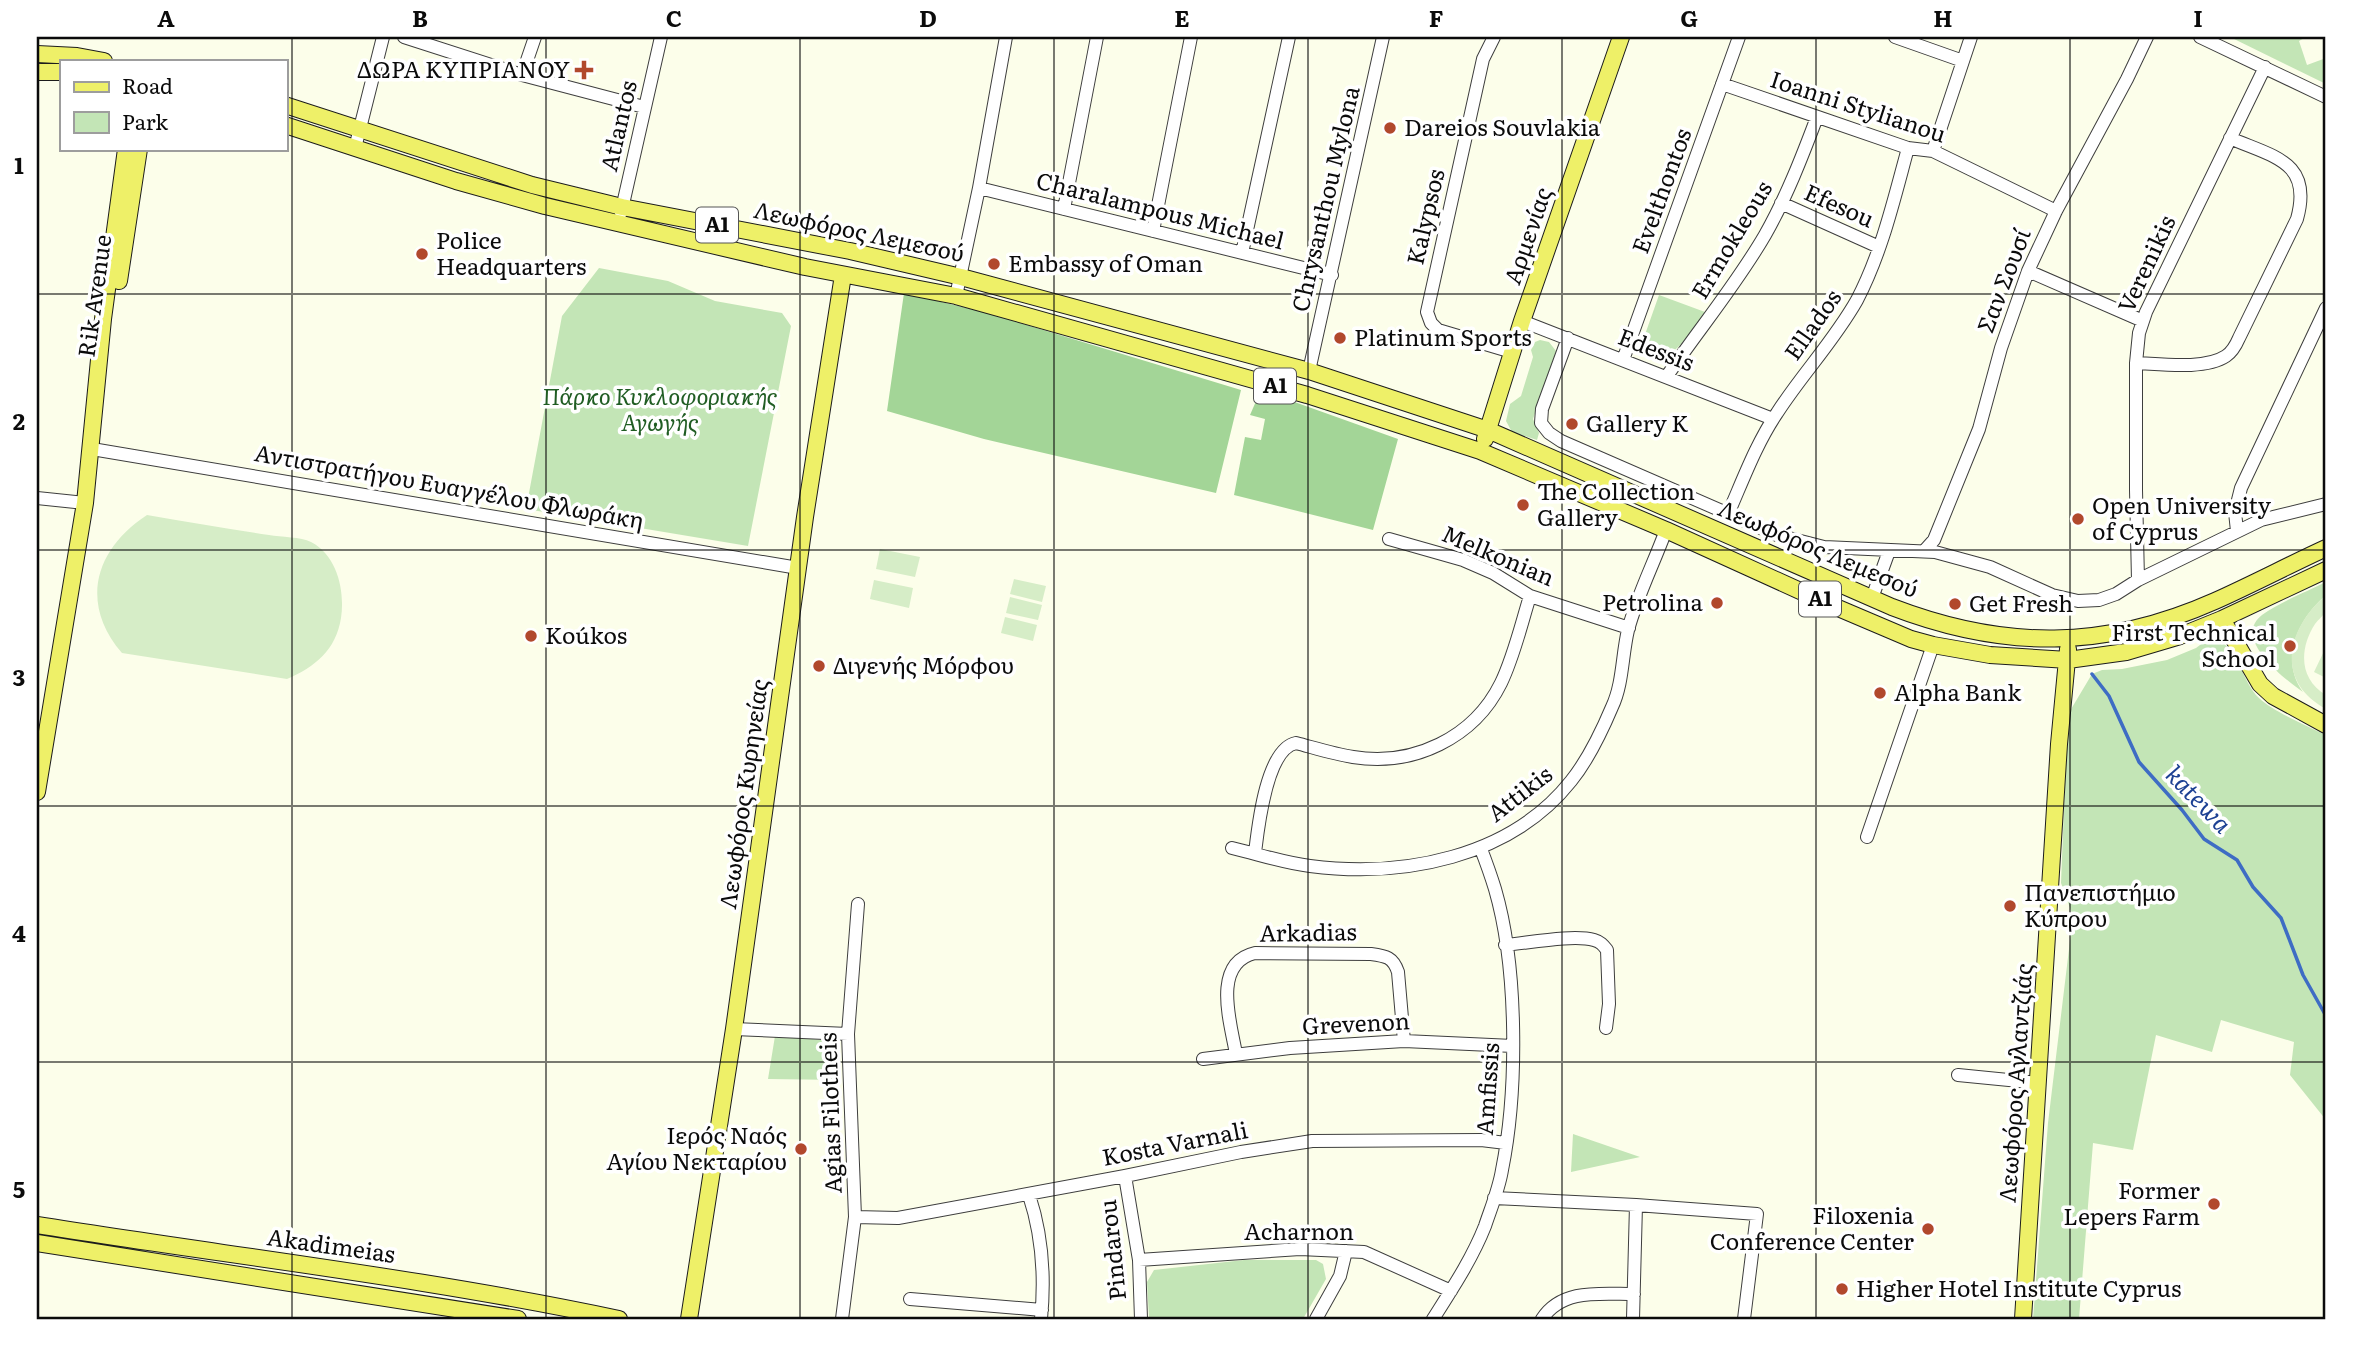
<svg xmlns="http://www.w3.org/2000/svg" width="2363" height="1356" viewBox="0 0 2363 1356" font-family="Literata,serif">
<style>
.green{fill:#c3e5b6}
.forest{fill:#a3d597}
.pitch{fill:#d6edc7}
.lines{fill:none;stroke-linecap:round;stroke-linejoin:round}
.stream{stroke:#3e6cc4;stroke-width:3.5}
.minor-casing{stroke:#3e3e3e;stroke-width:14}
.major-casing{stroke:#1c1c1c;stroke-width:18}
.minor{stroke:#fff;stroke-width:12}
.major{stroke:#eef068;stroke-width:16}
.grid{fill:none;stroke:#0b0b0b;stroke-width:2;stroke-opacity:0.55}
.poi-dot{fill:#b1482d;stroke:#fff;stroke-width:2.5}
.labels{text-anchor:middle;stroke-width:7;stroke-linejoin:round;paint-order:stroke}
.shield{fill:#fff;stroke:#545454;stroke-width:2}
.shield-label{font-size:21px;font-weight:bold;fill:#0b0b0b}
.poi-label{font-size:23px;fill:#0b0b0b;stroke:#fff;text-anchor:start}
.street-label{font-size:23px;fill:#0b0b0b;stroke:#fff}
.park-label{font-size:23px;font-style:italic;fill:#205d23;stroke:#fff}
.water-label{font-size:24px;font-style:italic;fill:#1d4193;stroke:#fff}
.neatline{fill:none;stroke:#0b0b0b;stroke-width:2.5}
.grid-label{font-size:23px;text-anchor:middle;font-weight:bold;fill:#0b0b0b}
</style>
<rect width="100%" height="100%" fill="#fcfeea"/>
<path class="green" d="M2230 37H2306L2299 41 2307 65 2326 58V84Z
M599 268 668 281 715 301 782 313 791 326 748 546 526 509 562 316Z
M1659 295 1705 312C1691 330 1674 365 1648 356L1642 343Z
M1540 340 1549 342 1556 351 1533 419 1539 433 1537 440 1512 432 1506 421 1510 404 1521 396 1533 357 1531 350 1535 342Z
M2326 582V595C2298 619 2279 659 2303 692 2286 680 2231 639 2262 615 2278 603 2308 591 2326 582Z
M2215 638C2240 649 2241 681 2259 698 2272 711 2309 727 2326 735V1120L2290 1075 2294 1042 2221 1020 2212 1052 2156 1035 2133 1150 2093 1143 2079 1319H2033L2048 1123 2073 916 2061 883 2067 733 2061 726 2092 674 2102 670 2122 669 2167 660 2196 648 2208 639Z
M775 1036 824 1040 839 1061V1080L768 1079Z
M1573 1134 1640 1157 1571 1172Z
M1244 1260H1316L1323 1264 1326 1279 1303 1319H1151L1149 1317 1147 1282 1154 1270Z"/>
<path class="forest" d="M904 293 987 313 1241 390 1216 493 984 439 887 411Z
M1269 393 1398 439 1373 530 1234 495 1245 437 1261 440 1265 419 1250 415 1257 399Z"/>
<path class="pitch" d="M147 515C188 522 228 529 269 535 281 537 301 537 311 542 338 556 345 592 341 618 336 650 315 667 287 679L122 653C79 603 95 549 147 515Z
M880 549 920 557 915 577 876 569Z
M1014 579 1046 586 1042 602 1010 594Z
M874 580 913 588 909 608 870 599Z
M2326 595C2326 599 2328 607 2326 611 2324 615 2318 620 2315 624 2299 649 2299 679 2326 695V709C2274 681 2287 628 2326 595Z
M1010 597 1042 605 1038 620 1006 613Z
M1005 617 1037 625 1033 641 1001 633Z
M2326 647V678L2314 672Z"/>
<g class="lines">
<path class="stream" d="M2092 674 2109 696 2139 762 2182 810 2204 839 2237 860 2253 887 2281 918 2303 975 2326 1016"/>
<g class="minor-casing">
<path id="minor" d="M404 37 522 75 644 107
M1494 37 1483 59 1427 312 1431 323 1438 330 1512 352
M1895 37 1963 61
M2200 37 2326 97
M522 75 535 37
M1722 84 1908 148 1933 151 2056 211
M355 148 383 37
M1933 151 1971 37
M979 188 1332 275
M1781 203 1879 247
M1064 209 1097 37
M621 213 661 37
M1153 231 1191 37
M1242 253 1289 37
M2028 271 2143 321
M956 296 979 188 1006 37
M1522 321 1773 419
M1568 338 1542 409 1541 423 1549 433 1561 441 1777 535 1824 547 1935 552 1990 567 2052 595 2078 601 2099 600 2116 594 2138 580 2261 520 2326 504
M1623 360 1739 37
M2136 363C2161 364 2205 370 2226 356 2232 352 2236 345 2239 338L2297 219C2313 161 2273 157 2230 138
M1309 371 1383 37
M1667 376C1699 329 1736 285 1765 235 1786 198 1802 157 1817 117
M92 449 798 568
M37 498 85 503
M1728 514C1743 480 1756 444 1777 413 1802 374 1834 341 1857 300 1882 252 1894 199 1908 148
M2237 531 2235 512 2241 488 2326 308
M1389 539 1463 560 1493 573 1530 596 1629 628
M1925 550 1934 540 1979 429 2001 348 2028 271 2056 211 2127 79 2147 37
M2138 580 2136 490V363L2139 333 2146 312 2265 67
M1872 598 1889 551
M1867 837 1933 645
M1232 848C1258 854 1284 863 1310 866 1402 878 1510 858 1571 781 1588 760 1601 733 1612 707 1623 684 1622 655 1628 630 1637 596 1654 563 1666 530
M1255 853C1258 828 1266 749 1296 743 1315 748 1334 754 1353 757 1413 767 1474 738 1501 683 1514 656 1521 625 1530 596
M1505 945C1528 943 1574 934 1594 940 1601 942 1603 945 1607 950L1609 1004 1606 1028
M734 1029 848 1034
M1236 1054C1231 1024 1211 963 1255 953L1371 954C1386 956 1393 957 1398 972L1404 1041
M1203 1059 1290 1048 1404 1041 1513 1046
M1958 1075 2039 1083
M1125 1176 1139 1260 1141 1319
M1029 1195C1042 1234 1045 1278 1041 1319
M1494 1198 1636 1205 1757 1214 1744 1319
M855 1217 898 1218 1125 1176 1241 1152 1312 1141 1481 1140 1506 1143
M1139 1260 1300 1249 1364 1252 1451 1291
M910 1299 1042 1310
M842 1319 855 1217 848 1034 858 904
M1316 1319 1340 1276 1346 1251
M1433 1319C1452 1289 1472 1259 1485 1226 1491 1208 1499 1189 1502 1170 1518 1090 1518 968 1495 889 1491 876 1486 862 1481 849
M1542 1319C1562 1288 1601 1294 1634 1294
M1633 1319 1636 1205"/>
</g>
<g class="major-casing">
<path id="major" d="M37 54 77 56 104 61
M37 72H61
M285 105 532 185 622 207 850 251 961 277 1309 371 1488 430 1892 607C2004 650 2105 650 2215 601 2253 584 2289 565 2326 548
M285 125 456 181 545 206 805 267 956 296 1307 395 1480 451 1666 530 1831 605 1911 639 1933 645 1990 655 2068 660 2126 652 2180 636 2222 619 2326 570
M119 281 139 149
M1485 439 1522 321 1621 37
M2222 619 2260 684 2273 696 2326 725
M37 792 85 503 103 319 126 149
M37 1225C231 1256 426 1278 619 1319
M37 1243 518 1319
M689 1319 734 1029 805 517 843 275
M2023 1319 2059 744 2068 649"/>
</g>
<use href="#minor" class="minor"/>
<use href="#major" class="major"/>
</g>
<path class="grid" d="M292 37V1319M546 37V1319M800 37V1319M1054 37V1319M1308 37V1319M1562 37V1319M1816 37V1319M2070 37V1319M37 294H2326M37 550H2326M37 806H2326M37 1062H2326"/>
<g class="poi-dot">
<path d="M580.5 59.5h7v7h7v7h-7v7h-7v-7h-7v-7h7z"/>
<circle cx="1390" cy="128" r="7"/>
<circle cx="422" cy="254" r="7"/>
<circle cx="994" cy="264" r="7"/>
<circle cx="1340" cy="338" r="7"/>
<circle cx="1572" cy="424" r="7"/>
<circle cx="1523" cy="505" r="7"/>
<circle cx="2078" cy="519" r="7"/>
<circle cx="1717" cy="603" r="7"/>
<circle cx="1955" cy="604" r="7"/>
<circle cx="531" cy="636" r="7"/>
<circle cx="2290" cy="646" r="7"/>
<circle cx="819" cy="666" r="7"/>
<circle cx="1880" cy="693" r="7"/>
<circle cx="2010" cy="906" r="7"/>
<circle cx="801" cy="1149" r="7"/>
<circle cx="2214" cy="1204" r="7"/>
<circle cx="1928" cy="1229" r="7"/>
<circle cx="1842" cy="1289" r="7"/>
</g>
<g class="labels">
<g class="shield">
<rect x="696" y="207.5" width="42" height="35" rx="5"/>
<rect x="1254" y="368.5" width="42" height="35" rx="5"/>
<rect x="1799" y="581.5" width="42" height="35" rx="5"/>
</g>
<g class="shield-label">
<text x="717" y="232">A1</text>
<text x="1275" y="393">A1</text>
<text x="1820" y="606">A1</text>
</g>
<g class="poi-label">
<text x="570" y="78" text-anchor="end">ΔΩΡΑ ΚΥΠΡΙΑΝΟΥ</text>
<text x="1404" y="136">Dareios Souvlakia</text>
<text x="436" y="249">Police<tspan x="436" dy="26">Headquarters</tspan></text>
<text x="1008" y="272">Embassy of Oman</text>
<text x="1354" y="346">Platinum Sports</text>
<text x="1586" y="432">Gallery K</text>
<text x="1537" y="500">The Collection<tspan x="1537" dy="26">Gallery</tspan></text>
<text x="2092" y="514">Open University<tspan x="2092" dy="26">of Cyprus</tspan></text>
<text x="1703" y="611" text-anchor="end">Petrolina</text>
<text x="1969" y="612">Get Fresh</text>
<text x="2276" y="641" text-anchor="end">First Technical<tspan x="2276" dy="26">School</tspan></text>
<text x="545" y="644">Koúkos</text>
<text x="833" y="674">Διγενής Μόρφου</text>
<text x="1894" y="701">Alpha Bank</text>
<text x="2024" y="901">Πανεπιστήμιο<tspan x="2024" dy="26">Κύπρου</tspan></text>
<text x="787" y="1144" text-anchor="end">Ιερός Ναός<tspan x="787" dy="26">Αγίου Νεκταρίου</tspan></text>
<text x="2200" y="1199" text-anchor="end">Former<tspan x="2200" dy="26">Lepers Farm</tspan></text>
<text x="1914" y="1224" text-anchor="end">Filoxenia<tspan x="1914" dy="26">Conference Center</tspan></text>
<text x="1856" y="1297">Higher Hotel Institute Cyprus</text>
</g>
<g class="street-label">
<text transform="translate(1858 107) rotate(18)" y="8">Ioanni Stylianou</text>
<text transform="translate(619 126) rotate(-77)" y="8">Atlantos</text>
<text transform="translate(1662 191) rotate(-70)" y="8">Evelthontos</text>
<text transform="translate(1326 199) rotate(-77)" y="8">Chrysanthou Mylona</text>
<text transform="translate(1839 206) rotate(24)" y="8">Efesou</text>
<text transform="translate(1160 211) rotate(14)" y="8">Charalampous Michael</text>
<text transform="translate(1426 217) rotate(-77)" y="8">Kalypsos</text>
<text transform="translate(859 232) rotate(12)" y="8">Λεωφόρος Λεμεσού</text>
<text transform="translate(1528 236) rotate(-71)" y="8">Αρμενίας</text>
<text transform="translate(1732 240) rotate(-59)" y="8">Ermokleous</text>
<text transform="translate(2147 264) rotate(-65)" y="8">Verenikis</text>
<text transform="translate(2004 281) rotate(-69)" y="8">Σαν Σουσί</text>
<text transform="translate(95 296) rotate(-82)" y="8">Rik Avenue</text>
<text transform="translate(1813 325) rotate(-55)" y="8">Ellados</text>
<text transform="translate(1656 350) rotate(21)" y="8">Edessis</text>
<text transform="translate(449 487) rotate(10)" y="8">Αντιστρατήγου Ευαγγέλου Φλωράκη</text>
<text transform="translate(1818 549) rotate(23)" y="8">Λεωφόρος Λεμεσού</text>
<text transform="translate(1498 556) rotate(23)" y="8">Melkonian</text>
<text transform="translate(744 794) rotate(-82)" y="8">Λεωφόρος Κυρηνείας</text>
<text transform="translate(1520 794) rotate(-38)" y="8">Attikis</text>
<text transform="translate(1308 933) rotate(-1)" y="8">Arkadias</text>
<text transform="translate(1356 1024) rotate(-3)" y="8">Grevenon</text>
<text transform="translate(2016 1083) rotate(-86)" y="8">Λεωφόρος Αγλαντζιάς</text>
<text transform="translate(1488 1089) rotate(-86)" y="8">Amfissis</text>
<text transform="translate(831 1113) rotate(-92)" y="8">Agias Filotheis</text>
<text transform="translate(1175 1144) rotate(-11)" y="8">Kosta Varnali</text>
<text x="1299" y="1240">Acharnon</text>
<text transform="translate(331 1246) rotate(8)" y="8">Akadimeias</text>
<text transform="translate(1113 1250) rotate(-96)" y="8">Pindarou</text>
</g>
<g class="park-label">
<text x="660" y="405">Πάρκο Κυκλοφοριακής<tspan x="660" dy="26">Αγωγής</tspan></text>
</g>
<g class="water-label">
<text transform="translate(2198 800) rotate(46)" y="8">katewa</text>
</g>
</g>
<rect width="2363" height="1356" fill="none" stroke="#ffffff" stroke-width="77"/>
<rect x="60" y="60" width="228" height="91" fill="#ffffff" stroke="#9d9d9d" stroke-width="2"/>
<rect x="74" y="82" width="35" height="10" fill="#eef068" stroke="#9d9d9d" stroke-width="2"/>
<text x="122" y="94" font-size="21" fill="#0b0b0b">Road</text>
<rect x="74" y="112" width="35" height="21" fill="#c3e5b6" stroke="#9d9d9d" stroke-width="2"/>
<text x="122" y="130" font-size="21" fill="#0b0b0b">Park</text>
<rect x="38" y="38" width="2286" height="1280" class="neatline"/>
<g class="grid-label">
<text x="166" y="27">A</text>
<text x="420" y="27">B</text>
<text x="674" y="27">C</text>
<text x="928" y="27">D</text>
<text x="1182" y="27">E</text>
<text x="1436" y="27">F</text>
<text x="1689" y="27">G</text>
<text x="1943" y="27">H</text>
<text x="2198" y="27">I</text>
<text x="19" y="174">1</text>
<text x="19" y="430">2</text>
<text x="19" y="686">3</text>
<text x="19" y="942">4</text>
<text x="19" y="1198">5</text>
</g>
</svg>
